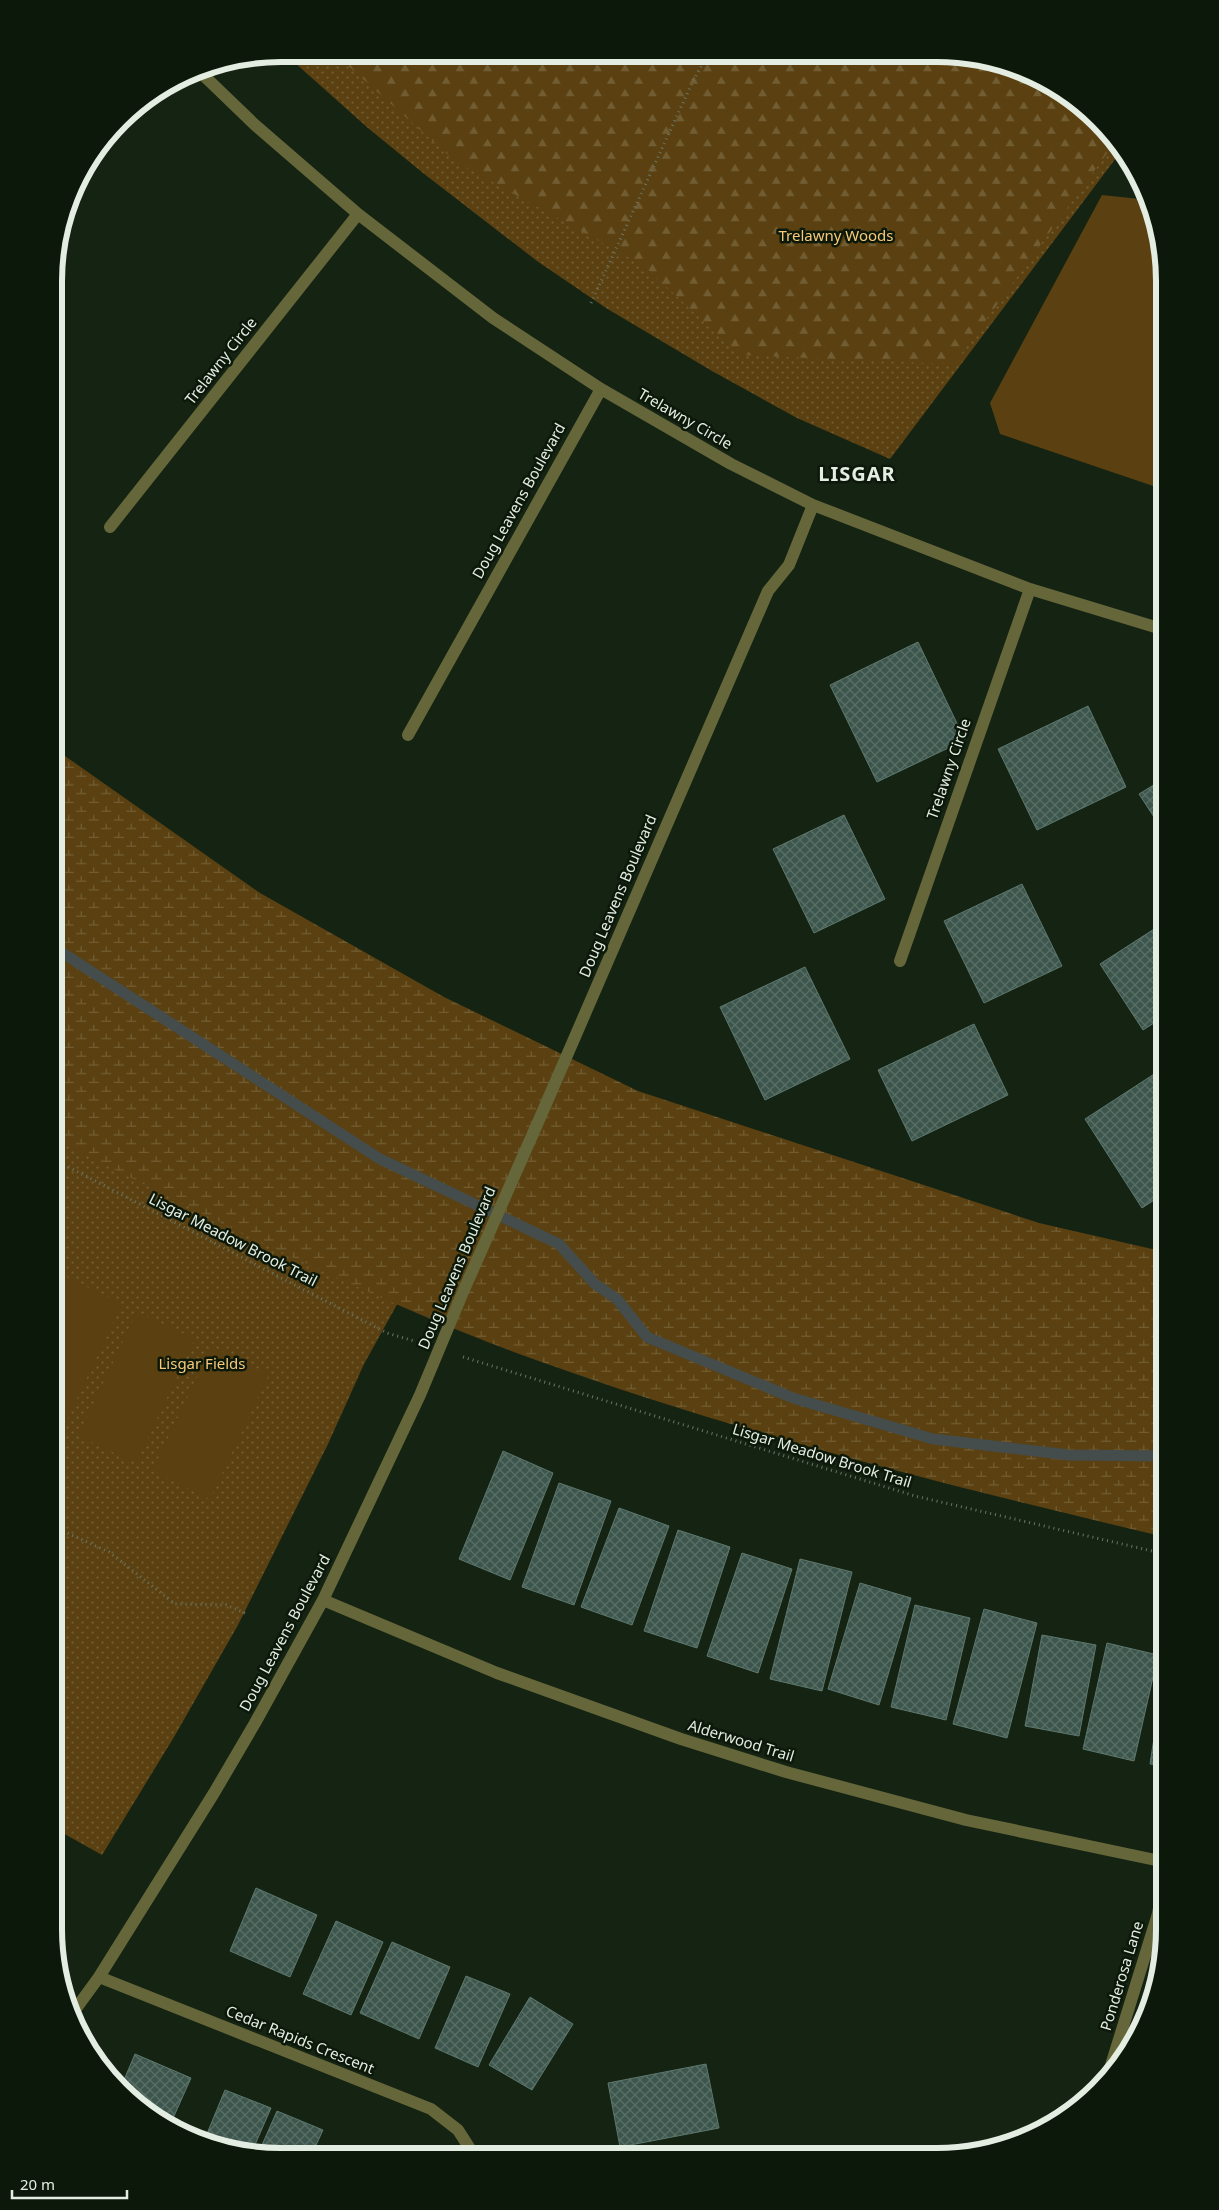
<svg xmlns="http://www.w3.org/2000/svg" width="1219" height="2210" viewBox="0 0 1219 2210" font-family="'Noto Sans',sans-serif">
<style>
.grass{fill:url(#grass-dots)}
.forest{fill:url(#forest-firs)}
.wetland{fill:url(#wetland-marsh)}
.pitch{fill:#5b4111}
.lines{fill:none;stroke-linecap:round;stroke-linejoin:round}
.stream{stroke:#444d4b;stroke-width:11}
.building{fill:url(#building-cross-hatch);stroke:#5d786e}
.path{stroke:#697567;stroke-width:3;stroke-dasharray:1 4;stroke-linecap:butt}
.minor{stroke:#656639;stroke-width:12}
.labels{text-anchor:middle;stroke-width:5;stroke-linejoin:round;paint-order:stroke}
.park-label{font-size:15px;fill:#f9c877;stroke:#0c190a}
.street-label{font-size:15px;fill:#e4ede2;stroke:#0c190a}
.district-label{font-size:20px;font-weight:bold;letter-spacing:1px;fill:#e4ede2;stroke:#0c190a}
.rim{fill:none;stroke:#e4ede2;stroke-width:6}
</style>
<defs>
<pattern id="grass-dots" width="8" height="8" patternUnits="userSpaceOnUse" patternTransform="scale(1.25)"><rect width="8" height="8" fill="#5b4111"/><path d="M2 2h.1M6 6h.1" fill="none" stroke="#725d33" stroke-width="1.8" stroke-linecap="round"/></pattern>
<pattern id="forest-firs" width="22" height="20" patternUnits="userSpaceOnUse" patternTransform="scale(1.25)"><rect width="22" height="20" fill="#5b4111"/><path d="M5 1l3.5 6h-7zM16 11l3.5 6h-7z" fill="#725d33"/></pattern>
<pattern id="wetland-marsh" width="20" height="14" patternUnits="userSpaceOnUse" patternTransform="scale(1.25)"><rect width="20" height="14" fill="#5b4111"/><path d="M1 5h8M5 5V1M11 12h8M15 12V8" fill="none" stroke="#725d33"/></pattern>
<pattern id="building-cross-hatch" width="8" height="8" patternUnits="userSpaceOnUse" patternTransform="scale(1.25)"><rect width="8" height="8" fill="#3d564d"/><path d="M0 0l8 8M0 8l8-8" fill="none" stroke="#596f66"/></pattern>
</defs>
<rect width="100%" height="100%" fill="#152313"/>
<path class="grass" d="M285 54 982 58 1088 110 1122 150 890 459 797 418 712 371 606 308 537 261 423 173 368 128Z
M55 1137 405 1290 364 1364 328 1444 238 1625 174 1737 102 1855 54 1828Z"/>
<path class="forest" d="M335 54 982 58 1038 77 1088 110 1115 142 954 364 740 355 644 266 455 161Z"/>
<path class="wetland" d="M55 749 260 893 444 997 638 1091 1039 1223 1165 1252V1537C953 1487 741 1434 536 1360 369 1300 213 1218 55 1140Z"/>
<path class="pitch" d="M1102 195 1149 200 1153 208 1165 281V490L1000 434 990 403Z
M64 1276 122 1304 63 1428 54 1424V1295Z
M137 1312 195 1339 136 1463 78 1436Z
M212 1347 269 1374 210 1499 152 1471Z"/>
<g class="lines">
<path class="stream" d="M55 948 380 1159 559 1244 595 1284 617 1299 647 1337 793 1398 933 1439 1069 1455 1165 1456"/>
</g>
<path class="building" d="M918 642 965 740 877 782 830 685Z
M1088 706 1126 787 1037 830 998 749Z
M1165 778V834L1139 794Z
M844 815 885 899 814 933 773 849Z
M1022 884 1062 966 984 1003 944 921Z
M1165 922V1016L1143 1030 1100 964Z
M805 967 850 1059 765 1100 720 1007Z
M974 1024 1008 1095 912 1141 878 1070Z
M1165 1067V1193L1142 1208 1085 1119Z
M503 1451 553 1473 510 1580 459 1559Z
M559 1483 611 1501 574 1605 522 1587Z
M619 1508 669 1526 632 1625 581 1607Z
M678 1530 730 1547 697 1648 644 1631Z
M742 1553 792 1569 758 1673 707 1656Z
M800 1559 852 1572 822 1691 770 1679Z
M860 1583 911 1598 879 1705 828 1689Z
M915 1605 970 1618 946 1720 891 1707Z
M984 1609 1037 1623 1007 1738 953 1724Z
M1042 1635 1096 1645 1079 1736 1025 1726Z
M1107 1643 1158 1655 1134 1761 1083 1749Z
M1165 1667V1766L1150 1764Z
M256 1888 317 1915 290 1977 230 1951Z
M336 1921 383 1942 351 2015 303 1994Z
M392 1942 450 1967 419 2039 360 2013Z
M466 1976 510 1994 478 2067 435 2048Z
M530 1997 573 2024 532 2090 489 2065Z
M135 2054 191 2078 170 2125 143 2109 121 2087Z
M706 2064 719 2128 620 2147 608 2083Z
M225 2090 271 2108 251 2154 204 2141Z
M277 2111 323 2130 312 2154H258Z"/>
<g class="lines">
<path class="path" d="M591 303 693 81 707 56
M55 1160 387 1333 414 1341
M463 1357 915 1496 1165 1554
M54 1527 109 1552 175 1604 226 1605 247 1614"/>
<path class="minor" d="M198 70 254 124 358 214 493 318 601 389 731 464 813 505 1030 589 1165 630
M110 527 358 214
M408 735 601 389
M900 961 1030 589
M323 1600 497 1673 681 1739 786 1772 966 1820 1165 1862
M99 1977 431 2109 458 2130 474 2155
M72 2014 99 1977 214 1793 255 1723 323 1600 420 1395 463 1292 539 1120 768 591 789 565 813 505
M1107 2078 1157 1917 1165 1883"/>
</g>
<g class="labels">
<g class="park-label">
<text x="836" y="241">Trelawny Woods</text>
<text x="202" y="1369">Lisgar Fields</text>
</g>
<g class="street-label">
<text transform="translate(221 361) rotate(-52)" y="5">Trelawny Circle</text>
<text transform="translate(685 419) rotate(30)" y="5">Trelawny Circle</text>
<text transform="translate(519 501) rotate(-61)" y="5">Doug Leavens Boulevard</text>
<text transform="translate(949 769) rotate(-71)" y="5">Trelawny Circle</text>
<text transform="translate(618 896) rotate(-67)" y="5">Doug Leavens Boulevard</text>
<text transform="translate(233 1240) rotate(27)" y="5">Lisgar Meadow Brook Trail</text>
<text transform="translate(457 1268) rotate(-67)" y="5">Doug Leavens Boulevard</text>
<text transform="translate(822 1456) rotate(17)" y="5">Lisgar Meadow Brook Trail</text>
<text transform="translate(285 1633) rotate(-62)" y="5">Doug Leavens Boulevard</text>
<text transform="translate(741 1741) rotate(17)" y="5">Alderwood Trail</text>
<text transform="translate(1122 1976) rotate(-73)" y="5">Ponderosa Lane</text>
<text transform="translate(300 2040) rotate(22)" y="5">Cedar Rapids Crescent</text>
</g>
<g class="district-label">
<text x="857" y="481">LISGAR</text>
</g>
</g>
<path d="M0 0H1219V2210H0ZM281 62H937A219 219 0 0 1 1156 281V1929A219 219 0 0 1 937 2148H281A219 219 0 0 1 62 1929V281A219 219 0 0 1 281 62Z" fill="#0c190a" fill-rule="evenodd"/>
<path class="rim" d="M281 62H937A219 219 0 0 1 1156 281V1929A219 219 0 0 1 937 2148H281A219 219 0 0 1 62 1929V281A219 219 0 0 1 281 62Z"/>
<path d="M12 2190v8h115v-8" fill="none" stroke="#e4ede2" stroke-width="2.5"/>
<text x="20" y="2190" font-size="15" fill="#e4ede2" stroke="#0c190a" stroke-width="4" paint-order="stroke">20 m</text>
</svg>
